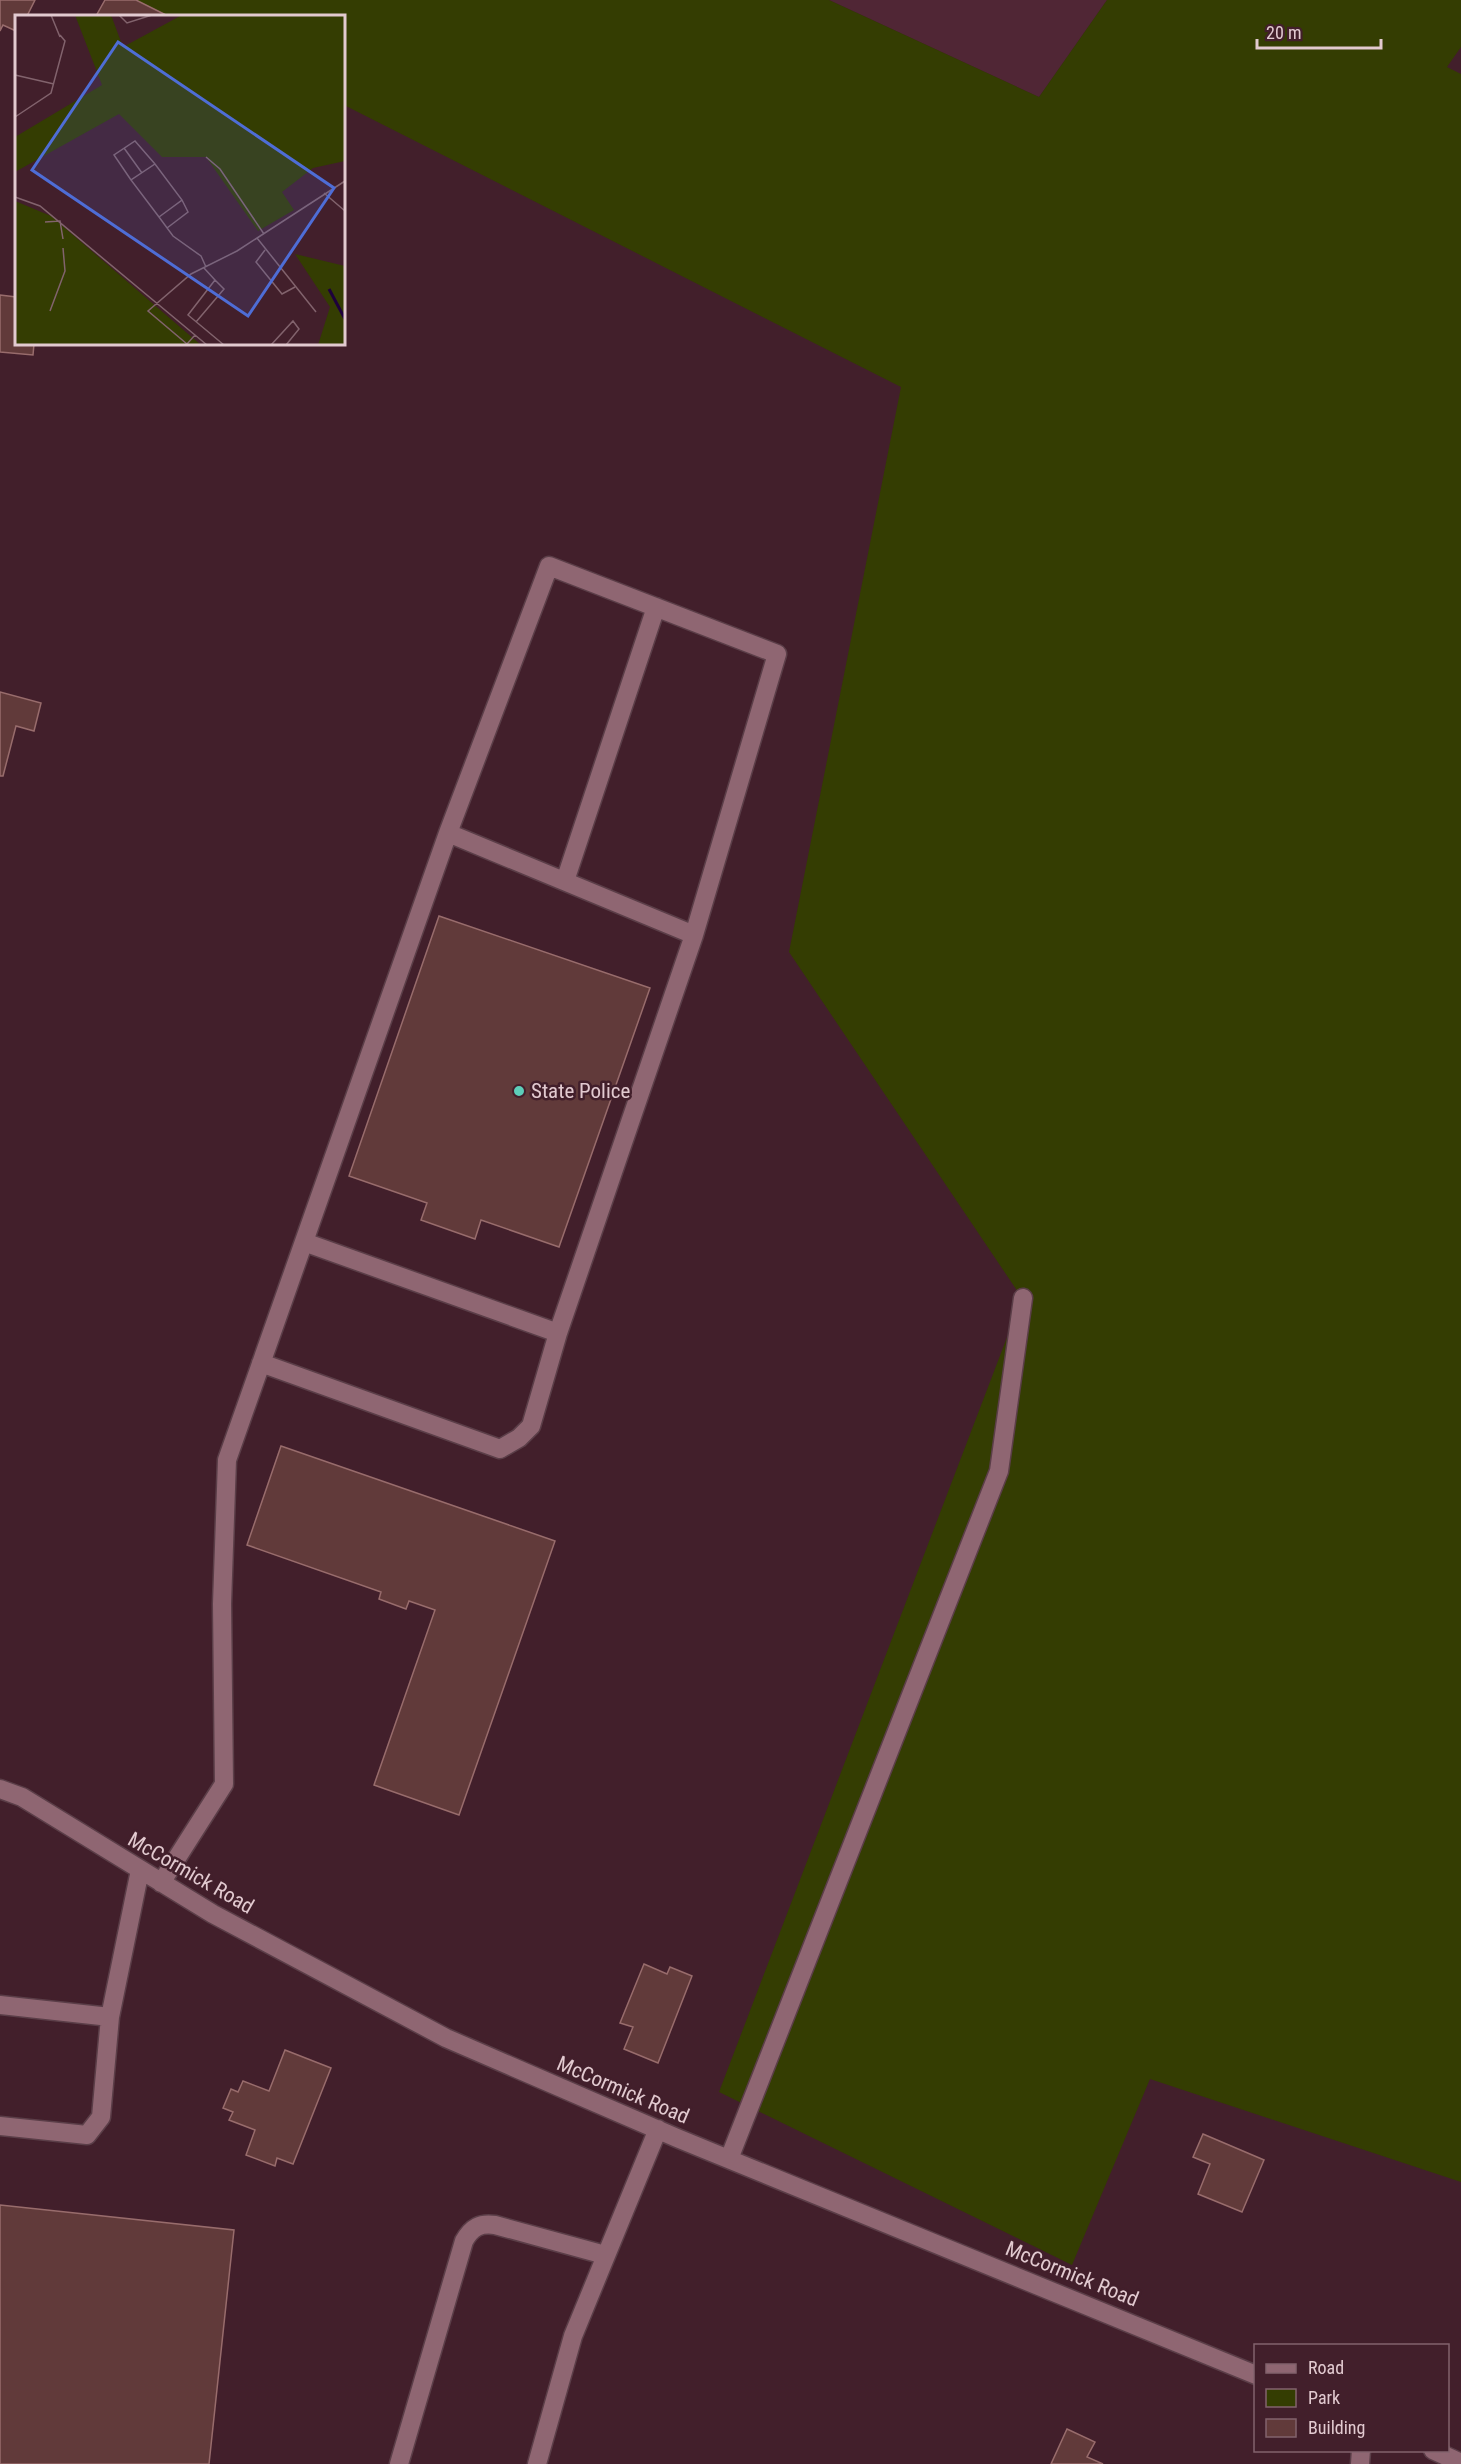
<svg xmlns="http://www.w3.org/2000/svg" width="1461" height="2464" viewBox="0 0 1461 2464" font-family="'Roboto Condensed',sans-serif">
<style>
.built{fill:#502635}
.green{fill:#343d02}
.building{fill:#613a3a;stroke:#986c6c;stroke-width:1.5}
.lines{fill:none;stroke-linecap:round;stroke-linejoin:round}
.minor-casing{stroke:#5b3e48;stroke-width:21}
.minor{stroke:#8f6672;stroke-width:18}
.poi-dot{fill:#5dceb9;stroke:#421f2b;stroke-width:2}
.labels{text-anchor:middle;stroke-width:5;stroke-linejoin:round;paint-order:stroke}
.poi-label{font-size:21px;fill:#e2cad0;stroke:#421f2b;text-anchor:start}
.street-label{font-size:21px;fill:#e2cad0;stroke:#421f2b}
.inset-river{fill:none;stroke:#1e013c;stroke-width:3}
.inset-road{fill:none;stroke:#82636d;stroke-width:1.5}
.view{fill:#4e6dd6;fill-opacity:0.15;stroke:#4e6dd6;stroke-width:3}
.inset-edge{fill:none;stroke:#e2cad0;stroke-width:3}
</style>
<rect width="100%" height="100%" fill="#421f2b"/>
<path class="built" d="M829 0H1107L1039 97Z"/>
<path class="green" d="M136 0H829L1039 97 1107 0H1461V47L1447 67 1461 74V2182L1150 2079 1072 2265 719 2092 1022 1298 789 952 901 387 344 105V16H169Z"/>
<path class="building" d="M0 0H35L27 16H16V31L3 25 0 31Z
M105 0H136L168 16H96Z
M0 295 16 297V344H34L33 355 0 352Z
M0 692 41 703 34 731 16 726 3 776H0Z
M439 916 650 988 559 1247 481 1220 475 1239 421 1220 427 1203 349 1176Z
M281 1446 555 1541 459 1815 374 1785 435 1610 409 1601 406 1609 379 1599 381 1592 247 1545Z
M644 1964 667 1974 670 1967 692 1976 658 2063 624 2049 633 2027 620 2023Z
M285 2050 331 2068 293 2164 277 2158 275 2166 246 2155 255 2130 229 2120 233 2112 223 2108 231 2089 238 2092 243 2081 269 2091Z
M1203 2134 1264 2160 1242 2212 1198 2194 1210 2164 1193 2157Z
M0 2205 234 2230 209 2464H0Z
M1067 2429 1095 2442 1087 2457 1103 2464H1051Z"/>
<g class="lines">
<g class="minor-casing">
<path id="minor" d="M448 833 549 566 777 654 694 935
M565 881 656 607
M261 1363 500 1449 519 1438 531 1426 558 1333
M0 1789 22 1797 213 1914 446 2038 677 2138 1256 2375
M161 1883 224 1784 222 1604 227 1460 448 833 694 935 558 1333 304 1242
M0 2005 110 2017 140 1870
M0 2126 87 2135 101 2117 110 2017
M729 2159 999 1471 1023 1298
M1433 2450 1461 2463
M399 2464 464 2241C472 2227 480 2223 495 2225L605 2255
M537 2464 573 2336 658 2129
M1360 2464 1361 2450"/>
</g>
<use href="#minor" class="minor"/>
</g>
<circle class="poi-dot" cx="519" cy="1091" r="6"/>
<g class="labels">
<g class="poi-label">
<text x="531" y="1098">State Police</text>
</g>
<g class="street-label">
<text transform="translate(191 1873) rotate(30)" y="7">McCormick Road</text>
<text transform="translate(623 2090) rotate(23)" y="7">McCormick Road</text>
<text transform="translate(1072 2274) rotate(22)" y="7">McCormick Road</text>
</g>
</g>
<g transform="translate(15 15)">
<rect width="330" height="330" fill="#421f2b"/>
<path d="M60 0H96L108 32 167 0H330V146L298 153 267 177 279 195 243 216 191 142H147L104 99 0 157V122L87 70ZM0 186 36 201 186 330H0ZM280 239 330 251V330H303L315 292Z" fill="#343d02"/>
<path class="inset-river" d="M314 274 330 304"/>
<path class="inset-road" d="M36 0 45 22M104 0 112 8 137 0M0 60 39 69M0 102 36 78 50 26 45 20M109 133 127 158M191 142 205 154 249 219M116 165 99 140 120 126 140 149M309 178 330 196M0 182 25 191 192 330M144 202 167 185 140 149 116 165 144 202 158 221 186 241 191 252M30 207 45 206 48 224M152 213 173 197 167 185M242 223 301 297M250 235 241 247 267 279 280 272M189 253 200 265 173 300 209 330M35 296 50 256 48 233M181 307 209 274 200 265M180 320 172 329 133 296 176 259 222 236 330 166M256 330 278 306 284 314 271 330"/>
<path class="view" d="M103 27 319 173 233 301 17 155Z"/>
<rect width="330" height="330" class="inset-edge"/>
</g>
<rect x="1254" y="2344" width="195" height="108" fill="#421f2b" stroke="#82636d" stroke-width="1.5"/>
<rect x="1266" y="2364" width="30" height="9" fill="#8f6672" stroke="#82636d" stroke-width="1.5"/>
<text x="1308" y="2374" font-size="18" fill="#e2cad0">Road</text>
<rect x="1266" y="2389" width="30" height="18" fill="#343d02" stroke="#82636d" stroke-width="1.5"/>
<text x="1308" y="2404" font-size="18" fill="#e2cad0">Park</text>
<rect x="1266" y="2419" width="30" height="18" fill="#613a3a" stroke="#82636d" stroke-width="1.5"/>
<text x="1308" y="2434" font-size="18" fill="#e2cad0">Building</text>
<path d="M1257 39v9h124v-9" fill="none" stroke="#e2cad0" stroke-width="3"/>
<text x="1266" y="39" font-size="18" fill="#e2cad0" stroke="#421f2b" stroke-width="4.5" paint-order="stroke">20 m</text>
</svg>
